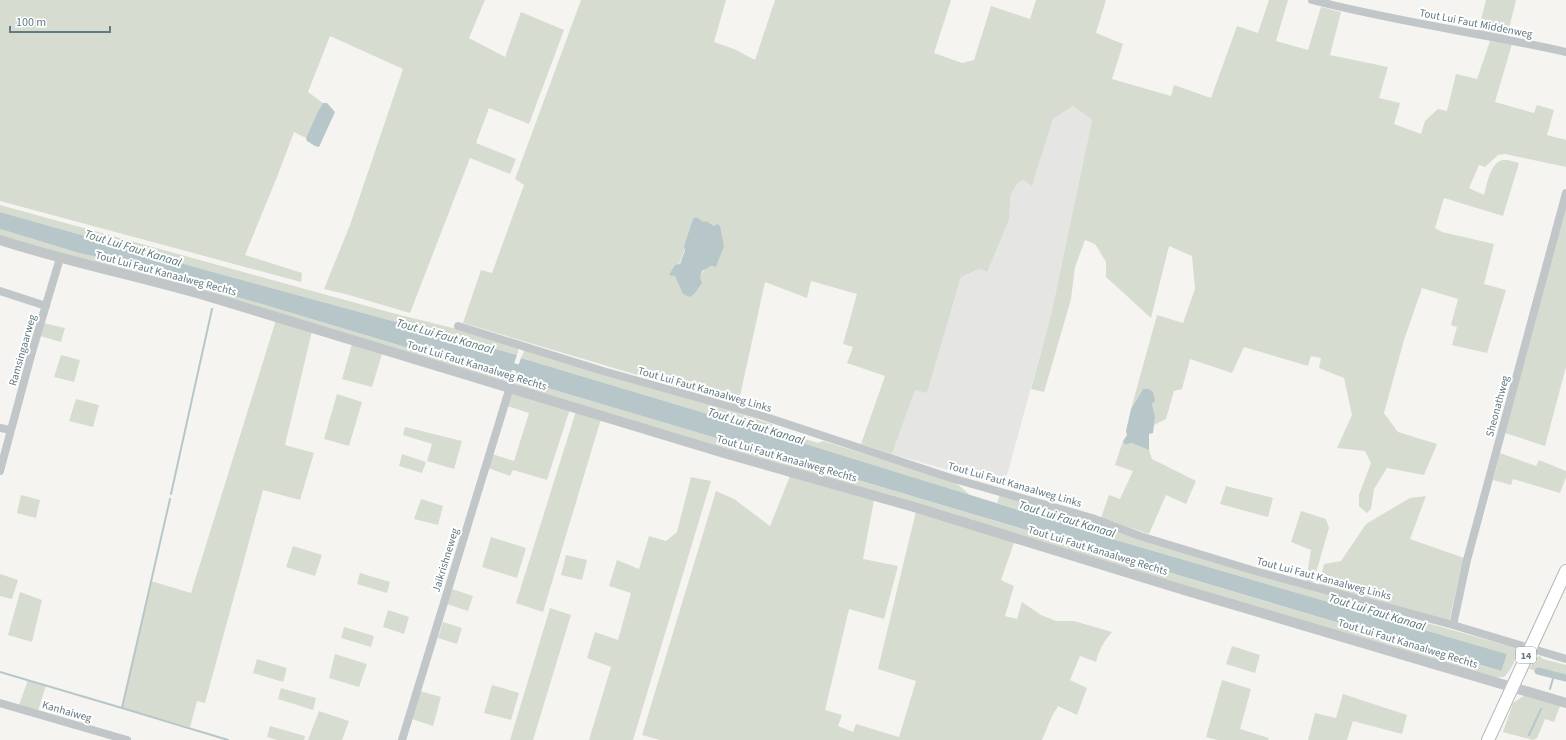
<svg xmlns="http://www.w3.org/2000/svg" width="1566" height="740" viewBox="0 0 1566 740" font-family="'Source Sans 3',sans-serif">
<style>
.built{fill:#e5e5e4}
.green{fill:#d7dcd1;fill-rule:evenodd}
.water{fill:#b7c7c9}
.lines{fill:none;stroke-linecap:round;stroke-linejoin:round}
.stream{stroke:#b7c7c9;stroke-width:2}
.canal{stroke:#b7c7c9;stroke-width:7}
.primary-casing{stroke:#b2b8ba;stroke-width:14}
.minor{stroke:#c1c6c8;stroke-width:8}
.tertiary{stroke:#c1c6c8;stroke-width:10}
.primary{stroke:#fff;stroke-width:12}
.labels{text-anchor:middle;stroke-width:4;stroke-linejoin:round;paint-order:stroke}
.shield{fill:#fff;stroke:#91a2a8;stroke-width:1}
.shield-label{font-size:10px;font-weight:bold;fill:#627a83}
.street-label{font-size:11px;fill:#627a83;stroke:#fff}
.water-label{font-size:12px;font-style:italic;fill:#587679;stroke:#fff}
</style>
<rect width="100%" height="100%" fill="#f5f4f0"/>
<path class="built" d="M1073 106 1092 120 1051 315 1004 486 892 454 915 389 927 393 961 277 979 269 986 272 1009 220 1011 194 1017 184 1023 180 1032 186 1053 119Z"/>
<path class="green" d="M0 0H485L469 38 505 57 521 12 564 30 529 124 489 108 476 143 516 159 510 174 470 158 410 313 349 295 324 289 350 225 403 69 330 36 308 92 323 103 317 113 306 138 294 132 277 177 245 255 302 273 301 282 0 201Z
M581 0H726L714 42 734 49 755 60 775 0H951L934 53 962 63 974 60 991 6 1030 19 1036 0H1106L1096 33 1123 44 1112 79 1171 96 1174 85 1211 98 1237 26 1258 33 1269 0H1288L1276 41 1308 50 1321 7 1341 12 1330 55 1388 67 1379 98 1400 103 1394 124 1421 134 1425 121 1438 109 1447 111 1456 74 1477 79 1490 41 1512 44 1495 102 1534 113 1537 105 1554 110 1547 135 1566 140V167L1505 154 1498 155 1485 167 1479 165 1469 188 1484 195C1487 184 1491 158 1506 160 1510 160 1515 162 1519 163L1503 216 1444 198 1435 228 1442 232 1494 244 1484 284 1506 290 1487 353 1452 345 1457 327 1451 325 1458 299 1422 288 1404 340 1384 413 1398 432 1437 444 1424 475 1387 468 1374 489 1371 509 1367 513 1359 506V495L1371 463 1365 451 1337 448 1352 415 1344 378 1319 368 1321 358 1311 356 1308 366 1244 347 1232 373 1190 359 1182 389 1174 391 1166 419 1154 425C1156 410 1151 401 1143 389L1131 409 1157 315 1183 323 1195 289 1192 256 1169 246 1151 318 1106 277V262L1095 244 1085 240 1075 267 1071 299 1044 392 1031 389 1051 315 1092 120 1073 106 1053 119 1032 186 1023 180 1017 184 1011 194 1009 220 987 272 979 269 961 277 927 393 915 390 892 454 861 444 885 376 847 363 853 347 843 344 857 294 811 281 807 298 765 282 738 405 463 323 481 270 492 273 524 185 515 179ZM696 217 704 222 714 226 716 267C707 264 703 270 700 278L680 284 675 276Z
M1486 0H1516L1507 37 1478 31Z
M0 205 396 314 457 329 519 347 517 355 209 271 0 212Z
M1566 206V367L1545 446 1505 433Z
M0 229 79 253 124 263 509 378 507 382 0 236Z
M276 320 312 331 285 445 314 453 300 500 263 490 205 703 197 701 190 727 122 708 151 581 191 593Z
M44 323 65 328 61 342 40 336Z
M352 344 382 354 372 387 342 379Z
M525 349 772 424 773 429 818 443 823 441 955 482 970 495 738 423 521 358Z
M61 355 80 360 74 382 54 377Z
M514 378 1500 671 1507 654 1119 541 997 503 1000 494 1253 574 1516 648C1519 657 1511 670 1504 677L1493 678 512 385Z
M512 391 570 409 547 480 513 470 510 476 488 468 492 454 514 461 529 413 507 406Z
M337 394 362 402 349 446 324 439Z
M76 399 99 405 93 427 69 421Z
M576 411 601 419 543 612 516 603Z
M405 427 462 441 454 469 427 461 432 444 403 435Z
M1123 441 1125 445 1130 443 1149 450 1152 459 1196 481 1186 504 1166 495 1149 534 1101 518 1109 495 1120 499 1133 471 1115 465Z
M1500 453 1536 466 1539 460 1566 471V477L1560 493 1513 479 1511 485 1493 480Z
M402 454 426 462 422 473 399 466Z
M790 476 874 500 863 559 898 566 884 619 849 609 825 710 842 715 838 726 853 732 856 724 899 737 916 681 878 669 916 511 1015 540 1001 580 1014 586 1005 616 1017 619 1022 602 1041 615 1056 621H1074L1112 632C1104 641 1099 650 1096 662L1080 656 1070 680 1087 688 1077 715 1058 706 1052 716 1042 740H660L642 735 716 491 734 499 770 526Z
M691 477 711 481 633 740H589L611 667 587 658 595 632 618 640 631 593 609 586 617 560 639 569 649 536 666 541 677 532Z
M1226 486 1273 498 1268 517 1220 504Z
M21 495 40 500 36 518 17 513Z
M1426 496 1410 539 1464 558 1449 621 1319 585 1324 564 1341 561 1366 524 1410 498Z
M421 499 443 506 438 525 414 519Z
M1301 511 1326 519 1329 528 1313 583 1306 581 1311 550 1291 542Z
M491 537 526 548 517 578 482 567Z
M293 546 322 555 315 576 286 567Z
M566 555 587 560 582 580 561 575Z
M360 573 390 582 387 593 357 584Z
M0 574 18 580 12 599 0 596Z
M452 589 473 596 468 611 447 604Z
M20 592 42 600 32 642 8 635Z
M550 608 571 615 533 740H510Z
M388 610 409 617 404 634 383 627Z
M443 622 462 628 457 644 438 638Z
M344 627 374 636 371 647 341 638Z
M1232 646 1260 655 1255 673 1226 664Z
M335 654 367 664 359 687 329 678Z
M1540 656 1543 659 1566 665V678L1529 669 1535 658Z
M257 659 287 668 283 682 253 673Z
M28 680 46 685 38 711 19 705Z
M1222 680 1251 689 1240 729 1269 738 1268 740H1217L1206 737Z
M492 685 519 693 511 720 484 713Z
M281 688 316 698 313 710 278 699Z
M420 691 441 697 433 726 412 719Z
M1343 694 1407 715 1402 734 1353 721 1347 740H1308L1315 713 1336 718Z
M1525 695 1560 706 1554 722 1545 719 1537 738 1533 740 1503 732 1513 703Z
M319 711 349 721 342 740H308Z
M270 726 305 736 304 740H277L267 737Z"/>
<path class="water" d="M323 103H327L335 112 319 147 315 146 307 141 306 138 317 113Z
M0 212 209 271 517 355 509 378 124 263 79 253 0 229Z
M696 217 704 222 706 221 714 226 717 224 720 226 724 246 716 267 711 266 702 271 700 278 702 283 695 293 690 297 683 294 675 276 669 275 675 265 680 264 685 250 684 246 693 219Z
M521 358 738 423 1119 541 1507 654 1501 671 514 378Z
M1143 389H1149L1153 392 1155 401 1152 404 1155 417 1153 433 1149 434V450L1131 443 1125 445 1123 441 1127 435 1126 431 1131 409Z"/>
<g class="lines">
<path class="stream" d="M171 494 212 309
M170 499 122 708 228 740
M0 672 122 708
M1566 678V677
M1550 689 1554 675
M1529 735 1541 709"/>
<path class="canal" d="M504 364 526 370
M1538 671 1566 678"/>
<g class="primary-casing">
<path id="primary" d="M1488 740 1566 571"/>
</g>
<path class="minor" d="M1312 0C1396 22 1482 33 1566 52
M0 291 46 306
M458 326 603 371 763 416 951 478 1092 518 1140 536 1255 571 1453 625 1566 659
M0 428 11 430
M0 471 32 352 60 258
M1453 625 1467 560 1566 193
M0 703 127 740
M402 740 510 387"/>
<path class="tertiary" d="M0 240C68 262 138 276 207 296L724 453 914 507 1184 590 1566 703"/>
<use href="#primary" class="primary"/>
</g>
<g class="labels">
<rect class="shield" x="1516" y="647" width="20" height="16" rx="3"/>
<g class="shield-label">
<text x="1526" y="659">14</text>
</g>
<g class="street-label">
<text transform="translate(1476 23) rotate(11)" y="4">Tout Lui Faut Middenweg</text>
<text transform="translate(166 273) rotate(15)" y="4">Tout Lui Faut Kanaalweg Rechts</text>
<text transform="translate(22 350) rotate(-74)" y="4">Ramsingaarweg</text>
<text transform="translate(477 365) rotate(17)" y="4">Tout Lui Faut Kanaalweg Rechts</text>
<text transform="translate(705 389) rotate(16)" y="4">Tout Lui Faut Kanaalweg Links</text>
<text transform="translate(1497 406) rotate(-75)" y="4">Sheonathweg</text>
<text transform="translate(787 458) rotate(16)" y="4">Tout Lui Faut Kanaalweg Rechts</text>
<text transform="translate(1015 484) rotate(16)" y="4">Tout Lui Faut Kanaalweg Links</text>
<text transform="translate(1098 550) rotate(17)" y="4">Tout Lui Faut Kanaalweg Rechts</text>
<text transform="translate(445 560) rotate(-73)" y="4">Jaikrishneweg</text>
<text transform="translate(1324 578) rotate(15)" y="4">Tout Lui Faut Kanaalweg Links</text>
<text transform="translate(1408 643) rotate(17)" y="4">Tout Lui Faut Kanaalweg Rechts</text>
<text transform="translate(67 711) rotate(16)" y="4">Kanhaiweg</text>
</g>
<g class="water-label">
<text transform="translate(133 248) rotate(17)" y="4">Tout Lui Faut Kanaal</text>
<text transform="translate(445 336) rotate(16)" y="4">Tout Lui Faut Kanaal</text>
<text transform="translate(756 426) rotate(17)" y="4">Tout Lui Faut Kanaal</text>
<text transform="translate(1067 519) rotate(17)" y="4">Tout Lui Faut Kanaal</text>
<text transform="translate(1377 612) rotate(17)" y="4">Tout Lui Faut Kanaal</text>
</g>
</g>
<path d="M10 26v6h100v-6" fill="none" stroke="#627a83" stroke-width="2"/>
<text x="16" y="26" font-size="12" fill="#627a83" stroke="#ffffff" stroke-width="3" paint-order="stroke">100 m</text>
</svg>
